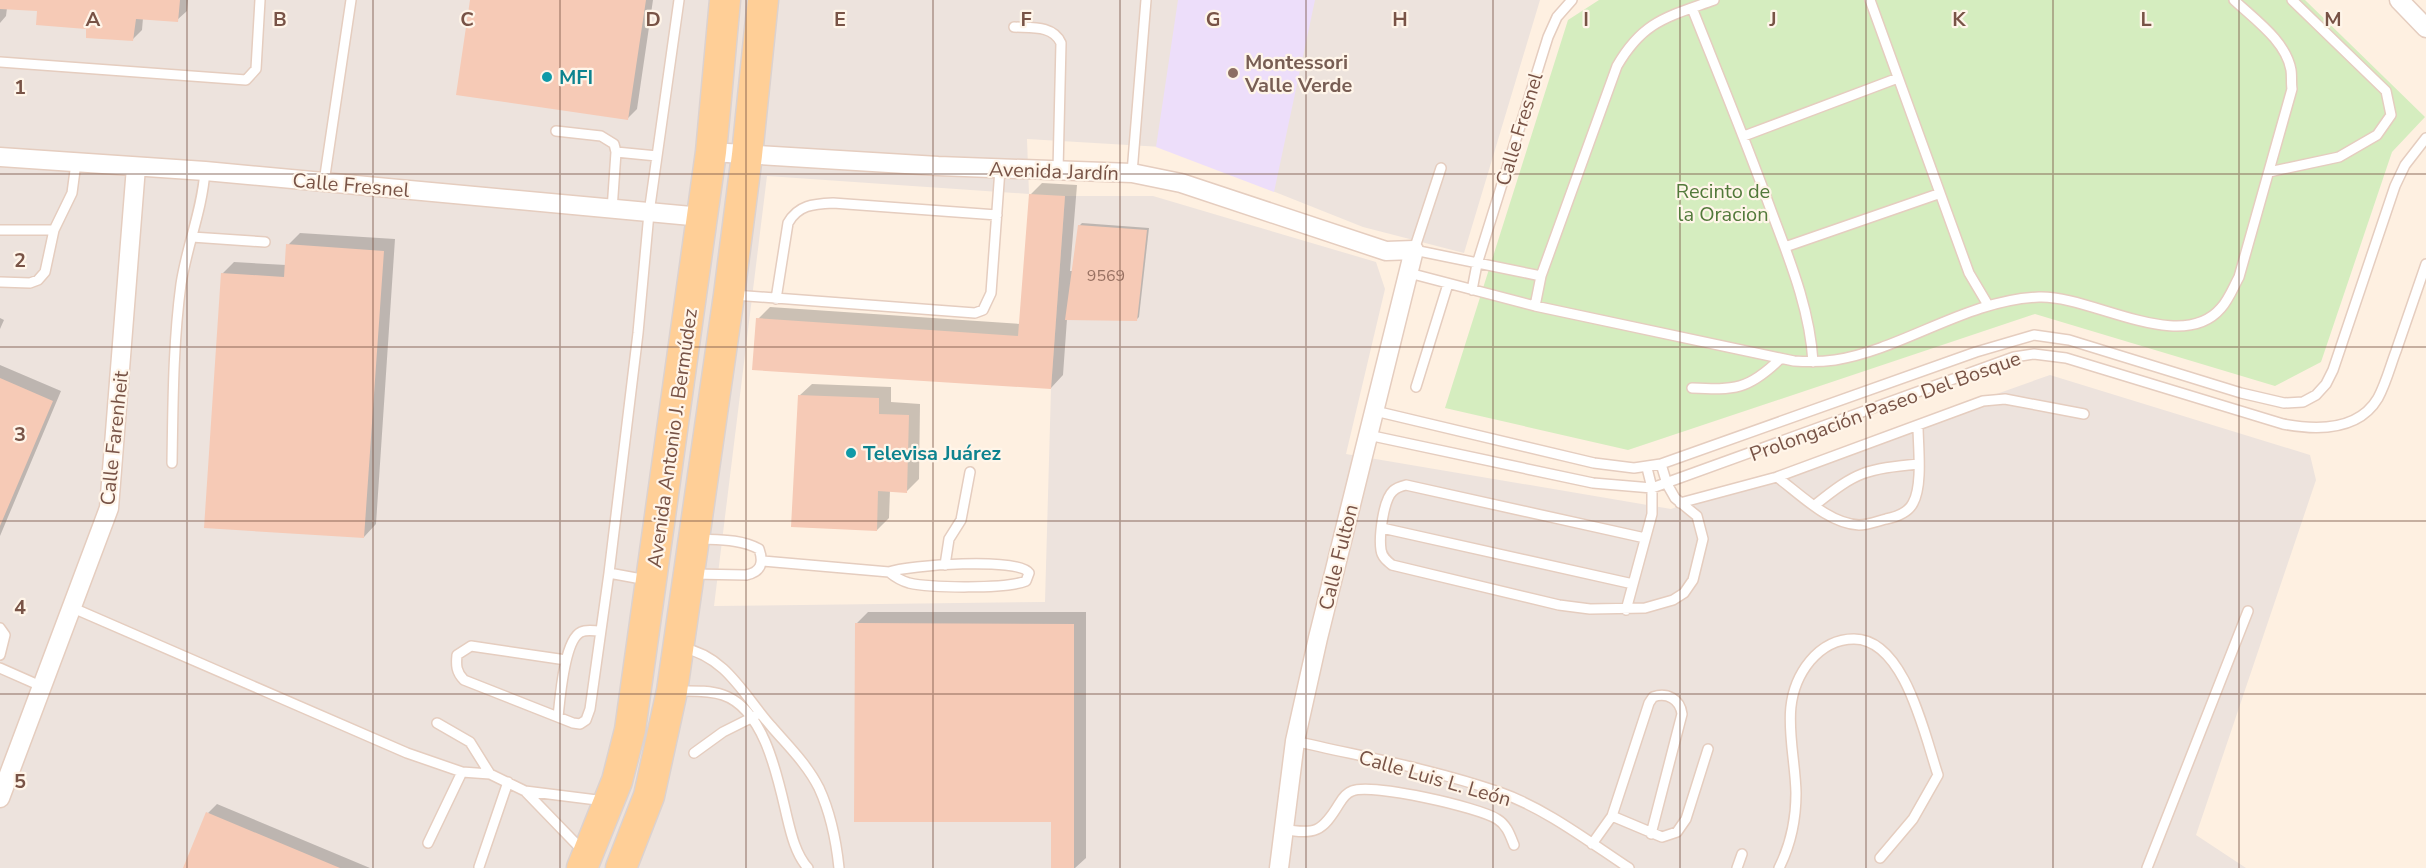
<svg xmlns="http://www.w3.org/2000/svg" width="2426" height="868" viewBox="0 0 2426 868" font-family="'Nunito Sans',sans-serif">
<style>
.industrial{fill:#ede3dd}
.education{fill:#eddefa}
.green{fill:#d5edbf}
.shadow{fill:#0003}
.building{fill:#f6cab6}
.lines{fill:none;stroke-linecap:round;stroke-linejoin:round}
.service-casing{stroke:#e5cdbf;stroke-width:12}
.minor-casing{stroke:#e5cdbf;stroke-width:21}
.primary-casing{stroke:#dcd2cf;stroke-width:33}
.service{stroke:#fff;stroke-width:9}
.minor{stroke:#fff;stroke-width:18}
.primary{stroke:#ffcf97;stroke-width:30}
.grid{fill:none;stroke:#785346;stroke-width:1.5;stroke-opacity:0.55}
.education-dot{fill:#8d6e63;stroke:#fff5e9;stroke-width:2}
.culture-dot{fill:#0f9aa8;stroke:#fff5e9;stroke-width:2}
.labels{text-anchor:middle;stroke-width:4.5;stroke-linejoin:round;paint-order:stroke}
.number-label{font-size:16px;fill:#987162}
.education-label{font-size:20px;font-weight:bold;fill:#785e54;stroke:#fff5e9;text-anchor:start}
.culture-label{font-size:20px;font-weight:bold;fill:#0d838f;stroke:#fff5e9;text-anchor:start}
.street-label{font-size:20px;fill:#785346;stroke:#fff5e9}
.park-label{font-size:20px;fill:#52793a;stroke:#fff5e9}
.grid-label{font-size:20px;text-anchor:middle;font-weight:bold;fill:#785346;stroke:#fff5e9;stroke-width:4.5;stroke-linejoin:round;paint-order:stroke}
</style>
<rect width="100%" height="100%" fill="#fef0e1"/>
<path class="industrial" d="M0 0H1540L1464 253 1363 227 1162 147 1027 139 1029 194 767 176 714 606 1045 602 1051 389 1065 196H1153L1376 262 1385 289 1346 454 1671 509 2050 375 2310 455 2316 480 2196 835 2246 868H0Z"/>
<path class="education" d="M1178 0H1315L1274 192 1156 147Z"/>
<path class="green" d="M1599 0H2305L2425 117 2392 152 2321 362 2275 386 2035 314 1628 450 1445 408 1568 20Z"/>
<path class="shadow" d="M0 0H188L187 11 177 20 143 18 142 30 133 39 87 28 39 10 7 8 6 16 0 23Z
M472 0H653L637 109 628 118Z
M1042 183 1077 185 1070 271H1073L1079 226 1082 223 1149 228 1139 317 1136 320 1067 319 1063 375 1051 388 758 319 770 307 1021 324 1030 195Z
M300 233 395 239 376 524 364 537 222 274 234 262 286 265 288 245Z
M0 318 4 320 0 329Z
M0 365 61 391 0 536Z
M812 384 891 387V402L920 404 919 479 907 491 890 490 889 518 877 530 799 396Z
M868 612H1086V858L1075 868H1053V821L856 624Z
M217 804 370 868H184L208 813Z"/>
<path class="building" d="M0 0H180L178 22 136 19 133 41 86 38V29L36 25 37 11 0 9Z
M470 0H646L628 120 456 95Z
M1029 194 1065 196 1051 389 752 370 756 318 1018 336Z
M1078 225 1147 230 1137 321 1065 320Z
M286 244 384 251 364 538 204 528 221 273 284 277Z
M0 378 53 401 0 526Z
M798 395 879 398V414L909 415 907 493 878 491 877 531 791 527Z
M855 623 1074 624V868H1051V822H854Z
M206 812 340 868H183Z"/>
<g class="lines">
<g class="service-casing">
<path id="service" d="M1870 0 1969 273 1988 305
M1692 8C1719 76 1747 144 1772 213 1790 261 1810 310 1813 362
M1014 27C1031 28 1053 25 1061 43L1058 170
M0 62 246 80 256 69 260 0
M556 131 601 136 614 144 616 152 612 210
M1744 136 1898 78
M616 152 657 156
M1441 168 1414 250 1541 276
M2269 172 2339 157 2377 135 2391 115 2386 91 2292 0
M1132 173 1146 0
M324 182 351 0
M0 230H54
M192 237 265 242
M1785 247 1938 194
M1409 273 1535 306 1794 361C1808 362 1821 362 1835 360 1904 349 1966 300 2039 297 2091 295 2181 355 2221 308 2229 299 2233 288 2239 277L2292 89C2291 83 2292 76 2291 70 2286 41 2254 19 2234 0
M0 282 30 283 38 280 45 272 54 230 72 193 76 163
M1472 290 1477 264 1548 37 1557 17 1572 0
M734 295 975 313 983 310 991 293 1000 169
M776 299 788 223C798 205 813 204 833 203L997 215
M1535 306 1541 276 1617 66C1643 21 1667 17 1714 0
M1416 387 1448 284
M1692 388C1735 390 1748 390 1780 359
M1375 411 1594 463 1634 468 1661 464 1976 352 2034 335 2069 340 2241 393 2284 403 2303 402 2316 395 2326 384 2333 370 2395 186 2405 165 2426 138
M1368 435 1593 483 1652 488 2014 357 2034 354 2066 358 2283 424C2315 430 2358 432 2378 398 2386 383 2390 367 2396 351 2406 322 2416 293 2426 264
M172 463C173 403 173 343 181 284 187 245 202 211 205 171
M1777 477C1800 494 1829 524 1859 525 1868 525 1878 521 1886 519 1896 517 1908 513 1913 503 1923 485 1918 446 1918 426
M1680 503 1777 477 1983 401 2005 399 2084 414
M1815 505C1857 471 1866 469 1919 464
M1382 528 1633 584
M1645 538 1406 485C1402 486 1396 488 1393 491 1383 500 1379 537 1381 550 1382 557 1387 561 1392 565L1559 605 1590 609 1645 608 1673 600 1684 593 1693 580 1703 539 1697 516 1675 498 1667 484 1661 464
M763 561 889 572C895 577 902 581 909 583 931 588 1006 589 1026 581L1029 573C1019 557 908 565 889 572
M945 565 949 539 961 520 970 472
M693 574 746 575C761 572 764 563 759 549 741 539 719 540 699 539
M647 580 609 573 638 333 649 213 679 0
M73 608 407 753 462 772 490 774 525 791 605 801
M1626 610 1652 514V488L1647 468
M0 628 5 635 0 655
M683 648C726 656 745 697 771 726 788 746 807 764 819 788 831 814 836 839 839 868
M566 660 471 646 457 655C456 665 456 672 464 680L573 723 580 724 586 720 590 709 609 573
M0 668 43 687
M677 691C692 691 709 690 723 695 765 709 778 779 787 817 791 834 796 855 808 868
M558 717C560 699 564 640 581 632 587 629 594 631 600 631
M437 723 470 742 490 774
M1295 741C1363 757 1433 769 1499 792 1545 808 1588 841 1629 868
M694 753 723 732 755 716
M525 791 584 852
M1612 816 1662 837 1677 832 1686 819 1708 749
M1283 829C1315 835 1322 832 1339 804 1342 799 1346 793 1352 791 1372 783 1478 807 1497 819 1507 825 1510 835 1514 845
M428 843 462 772
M1592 844 1612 816 1649 703 1653 697C1667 692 1680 699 1682 714L1651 834
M479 867 508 782
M1737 868 1742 854
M1779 868C1791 844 1796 820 1796 793 1795 746 1777 701 1810 661 1821 648 1836 639 1854 639 1905 639 1925 737 1938 775L1913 819 1880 858
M2147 868 2248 611"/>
</g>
<g class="minor-casing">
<path id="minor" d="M2399 0 2426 28
M711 152 938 166 1132 173 1181 183 1386 251 1414 250 1318 638 1295 741 1279 868
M0 157 205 171 702 217
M0 798 109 508 136 167"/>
</g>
<g class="primary-casing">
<path id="primary" d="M582 868 617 781 630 730 711 152 725 0
M621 868 649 796 672 691 729 295 747 155 763 0"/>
</g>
<use href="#service" class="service"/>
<use href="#minor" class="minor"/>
<use href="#primary" class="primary"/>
</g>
<path class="grid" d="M187 0V868M373 0V868M560 0V868M746 0V868M933 0V868M1120 0V868M1306 0V868M1493 0V868M1680 0V868M1866 0V868M2053 0V868M2239 0V868M0 174H2426M0 347H2426M0 521H2426M0 694H2426"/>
<circle class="education-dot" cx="1233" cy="73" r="6"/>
<g class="culture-dot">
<circle cx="547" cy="77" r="6"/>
<circle cx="851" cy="453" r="6"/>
</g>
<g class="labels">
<g class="number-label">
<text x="1106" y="281">9569</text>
</g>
<g class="education-label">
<text x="1245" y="69">Montessori<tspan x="1245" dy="23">Valle Verde</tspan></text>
</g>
<g class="culture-label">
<text x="559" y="84">MFI</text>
<text x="863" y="460">Televisa Juárez</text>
</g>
<g class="street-label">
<text transform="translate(1519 129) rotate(-73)" y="7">Calle Fresnel</text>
<text transform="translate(1054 171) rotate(2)" y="7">Avenida Jardín</text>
<text transform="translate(351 185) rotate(5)" y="7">Calle Fresnel</text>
<text transform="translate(1885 406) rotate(-20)" y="7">Prolongación Paseo Del Bosque</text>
<text transform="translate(114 438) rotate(-84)" y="7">Calle Farenheit</text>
<text transform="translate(672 438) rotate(-82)" y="7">Avenida Antonio J. Bermúdez</text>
<text transform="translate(1338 557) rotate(-76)" y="7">Calle Fulton</text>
<text transform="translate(1435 778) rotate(16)" y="7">Calle Luis L. León</text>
</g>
<g class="park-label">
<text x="1723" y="198">Recinto de<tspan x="1723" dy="23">la Oracion</tspan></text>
</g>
</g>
<g class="grid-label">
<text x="93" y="26">A</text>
<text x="280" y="26">B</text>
<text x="467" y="26">C</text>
<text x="653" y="26">D</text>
<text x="840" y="26">E</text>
<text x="1026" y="26">F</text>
<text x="1213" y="26">G</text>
<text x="1400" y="26">H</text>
<text x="1586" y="26">I</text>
<text x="1773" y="26">J</text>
<text x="1959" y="26">K</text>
<text x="2146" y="26">L</text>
<text x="2333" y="26">M</text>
<text x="20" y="94">1</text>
<text x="20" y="267">2</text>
<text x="20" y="441">3</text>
<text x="20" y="614">4</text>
<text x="20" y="788">5</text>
</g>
</svg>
